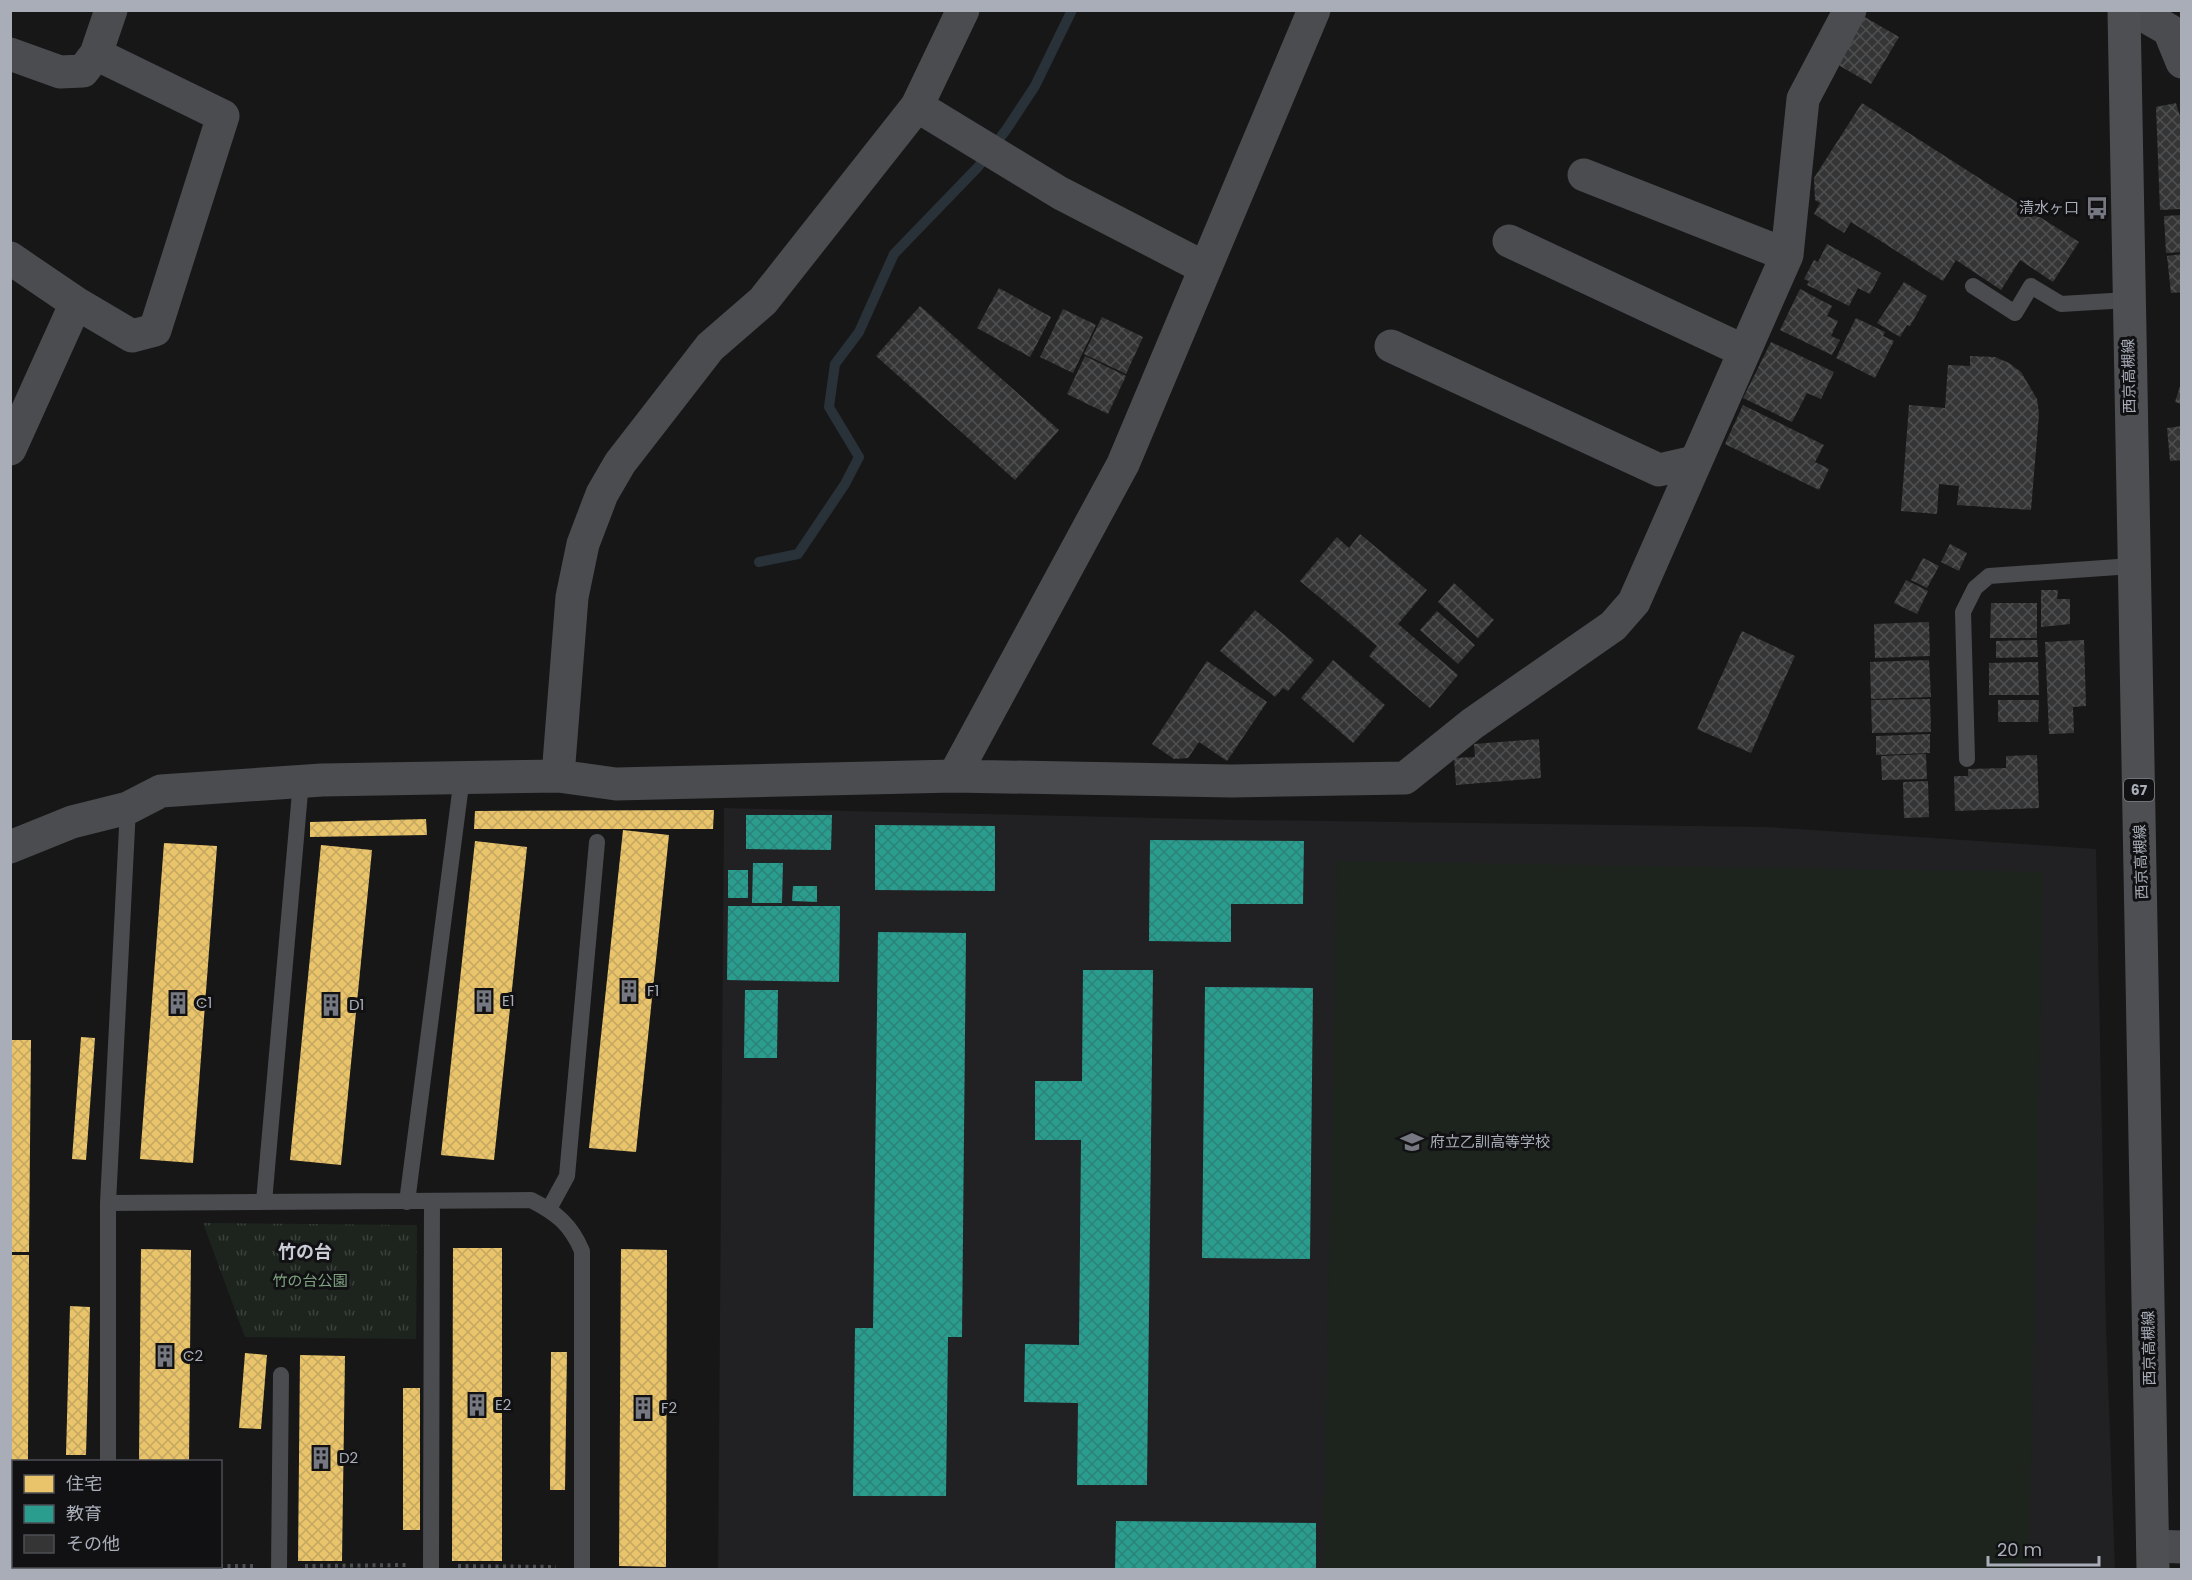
<svg xmlns="http://www.w3.org/2000/svg" width="2192" height="1580" viewBox="0 0 2192 1580" font-family="Poppins,'Noto Sans JP',sans-serif">
<style>
.built{fill:#212123}
.grass{fill:url(#grass-tufts)}
.pitch{fill:#1d241e}
.homes{fill:url(#homes-cross-hatch)}
.schools{fill:url(#schools-cross-hatch)}
.lines{fill:none;stroke-linecap:round;stroke-linejoin:round}
.stream{stroke:#2a3239;stroke-width:10}
.building{fill:url(#building-cross-hatch)}
.path{stroke:#4d4e52;stroke-width:4;stroke-dasharray:3 4.5;stroke-linecap:butt}
.service{stroke:#4b4c50;stroke-width:16}
.minor{stroke:#4b4c50;stroke-width:33}
.primary{stroke:#4d4f52;stroke-width:33}
.labels{text-anchor:middle;stroke-width:6;stroke-linejoin:round;paint-order:stroke}
.shield{fill:#111113;stroke:#7b7e86;stroke-width:1.5}
.shield-label{font-size:14px;font-weight:bold;fill:#a8adb8}
.poi-label{font-size:15px;fill:#a8adb8;stroke:#111113;text-anchor:start}
.street-label{font-size:15px;fill:#a8adb8;stroke:#111113}
.park-label{font-size:15px;fill:#7fa381;stroke:#111113}
.quarter-label{font-size:18px;font-weight:bold;fill:#c9ccd4;stroke:#111113}
</style>
<defs>
<pattern id="grass-tufts" width="24" height="20" patternUnits="userSpaceOnUse" patternTransform="scale(1.5)"><rect width="24" height="20" fill="#1d241e"/><path d="M3 7l-1-3M5 7V3M7 7l1-3M15 17l-1-3M17 17v-4M19 17l1-3" fill="none" stroke="#3b413d"/></pattern>
<pattern id="homes-cross-hatch" width="8" height="8" patternUnits="userSpaceOnUse" patternTransform="scale(1.5)"><rect width="8" height="8" fill="#e9c46a"/><path d="M0 0l8 8M0 8l8-8" fill="none" stroke="#c4a760"/></pattern>
<pattern id="schools-cross-hatch" width="8" height="8" patternUnits="userSpaceOnUse" patternTransform="scale(1.5)"><rect width="8" height="8" fill="#2a9d8f"/><path d="M0 0l8 8M0 8l8-8" fill="none" stroke="#2c8379"/></pattern>
<pattern id="building-cross-hatch" width="8" height="8" patternUnits="userSpaceOnUse" patternTransform="scale(1.5)"><rect width="8" height="8" fill="#353536"/><path d="M0 0l8 8M0 8l8-8" fill="none" stroke="#4f5051"/></pattern>
</defs>
<rect width="100%" height="100%" fill="#171717"/>
<path class="built" d="M724 808 1242 820 1767 827 2096 849 2106 1325 2115 1569 718 1570Z"/>
<path class="grass" d="M203 1223 417 1225 416 1339 245 1337Z"/>
<path class="pitch" d="M1337 861 2043 872 2029 1569H1323Z"/>
<path class="homes" d="M714 810 713 829H474L475 811Z
M426 819 427 835 310 837V822Z
M623 830 669 835 636 1152 589 1148Z
M475 841 527 847 494 1160 441 1155Z
M164 843 217 846 193 1163 140 1159Z
M321 845 372 850 341 1165 290 1160Z
M81 1037 95 1038 86 1160 72 1159Z
M10 1040H31L29 1252H10Z
M453 1248H502V1561H452Z
M141 1249 191 1250 189 1462H139Z
M621 1249 667 1250 666 1567 619 1566Z
M10 1255H29L28 1462H14V1467H10Z
M70 1306 90 1307 86 1455H66Z
M551 1352H567L565 1490H550Z
M245 1353 267 1355 261 1429 239 1428Z
M300 1355 345 1356 342 1561H298Z
M403 1388H420V1530H403Z
M10 1472H14V1566H27V1570H10Z"/>
<path class="schools" d="M746 815H832L831 850 746 849Z
M875 825 995 826V891L875 890Z
M1150 840 1304 841 1303 904H1231V942L1149 941Z
M753 863H783L782 903H752Z
M728 870H748V898H728Z
M793 886H817V902L792 901Z
M728 906H840L839 982 727 980Z
M878 932 966 933 962 1337H948L946 1496H853L855 1328H873Z
M1083 970H1153L1147 1485H1077L1078 1403 1024 1402 1025 1344 1079 1345 1081 1140H1035V1081H1082Z
M1205 987 1313 988 1310 1259 1202 1258Z
M745 990H778L777 1058H744Z
M1116 1521 1316 1523V1570H1115Z"/>
<g class="lines">
<path class="stream" d="M759 562 798 554 845 484 859 457 829 407 835 364 859 332 894 254 978 167 1006 130 1035 86 1072 10"/>
</g>
<path class="building" d="M1863 16 1899 37 1871 84 1835 63Z
M1862 103 2079 242 2053 282 2020 260 2001 290 1956 260 1943 281 1851 222 1844 233 1814 214 1820 203 1815 200 1814 178Z
M2176 103 2182 123V209L2160 210 2156 107Z
M2182 215V252L2166 253 2164 216Z
M1827 244 1881 273 1870 294 1858 288 1849 306 1807 285 1809 281 1804 279 1814 260 1818 262Z
M2182 254V292L2171 293 2167 256Z
M1904 282 1927 296 1910 326 1907 325 1900 337 1877 323Z
M999 288 1051 317 1030 357 977 328Z
M1800 289 1832 306 1827 316 1838 321 1831 336 1840 340 1832 355 1780 330Z
M920 306 1059 430 1015 480 876 356Z
M1063 309 1096 325 1073 373 1040 357Z
M1102 317 1143 337 1126 374 1084 354Z
M1856 318 1885 332 1883 336 1894 341 1875 378 1836 358Z
M1771 342 1834 372 1821 399 1807 393 1792 422 1743 398Z
M1085 356 1126 376 1108 414 1067 394Z
M1970 356 1995 357 2009 363 2021 372 2037 399 2039 414 2031 510 1957 505 1959 486 1939 484 1937 514 1901 511 1909 405 1945 408 1948 365 1970 366Z
M2181 383H2182V404L2175 402Z
M1743 405 1824 445 1815 462 1829 469 1819 490 1725 444Z
M2182 426V460L2170 461 2167 428Z
M1360 534 1427 590 1398 624 1458 675 1430 708 1369 656 1377 646 1300 581 1337 537 1349 548Z
M1950 544 1967 553 1959 571 1941 562Z
M1923 558 1939 566 1927 588 1911 580Z
M1906 580 1928 591 1917 614 1894 603Z
M1454 583 1494 620 1478 638 1438 602Z
M2041 590H2058L2057 599H2070V624L2041 627Z
M1991 603H2037V638H1990Z
M1255 610 1314 660 1288 691 1283 688 1275 697 1220 651Z
M1437 611 1475 645 1458 664 1420 630Z
M1929 622 1930 656 1875 658 1874 624Z
M1742 631 1795 656 1751 753 1697 729Z
M2037 640 2038 657 1996 658V641Z
M2084 640 2086 706 2073 707 2074 733 2049 734 2045 642Z
M1333 660 1385 705 1353 743 1301 698Z
M1929 660 1931 697 1871 699 1870 662Z
M1207 661 1267 702 1227 761 1199 742 1188 758 1174 759 1152 744Z
M2038 662 2039 695H1989V663Z
M1930 699 1931 732 1872 733 1871 700Z
M1998 700H2039L2038 722H1998Z
M1930 734V753L1876 755V736Z
M1539 739 1541 778 1456 785 1454 758 1475 757 1474 744Z
M1926 754 1927 779 1882 780 1881 756Z
M2037 755 2039 808 1955 811 1954 776H1968V769L2006 768V756Z
M1928 781 1929 817 1904 818 1903 782Z"/>
<g class="lines">
<path class="path" d="M220 1566H253
M305 1566 406 1565
M458 1566 556 1567"/>
<path class="service" d="M1973 286 2015 313 2031 286 2061 304 2128 300
M1967 759 1963 612 1975 588 1989 576 2132 566
M264 1202 301 781
M407 1202 462 777
M108 1203 531 1200C557 1213 571 1225 582 1251V1570
M549 1209 567 1176 597 842
M108 1462V1203L128 808
M108 1566V1570
M279 1570 281 1375
M431 1570 432 1201"/>
<path class="minor" d="M2134 10 2169 30 2182 62
M10 54 60 72 83 71 96 54
M917 106 1060 193 1205 268
M1584 175 1787 255
M1509 241 1744 351
M10 258 76 303 132 336 155 330 223 116 96 54 111 10
M1391 346 1659 470 1694 462
M10 449 76 303
M558 776 572 597 583 544 602 494 620 463 710 347 763 301 917 106 963 10
M954 776 1123 464 1314 10
M10 847 72 822 128 808 161 791 322 780 558 776 616 784 954 776 1232 781 1405 778 1472 724 1613 626 1634 602 1787 255 1803 99 1850 10
M2153 1546 2182 1547"/>
<path class="primary" d="M2124 10C2131 530 2146 1050 2153 1570"/>
</g>
<defs>
<g id="bus-bare" transform="scale(1.8)"><path d="M-5-6H5V4H4V6H2V4H-2V6H-4V4H-5ZM-3.5-4V0h7V-4ZM-3.5 1.2v1.5H-2V1.2ZM2 1.2v1.5H3.5V1.2Z" fill="#757880" stroke="#111113" stroke-width="2.5" paint-order="stroke"/></g>
<g id="building-bare" transform="scale(1.8)"><path d="M-4-6H4V6H1V3H-1V6H-4ZM-2.5-4.3h1.7v1.8h-1.7ZM.8-4.3h1.7v1.8H.8ZM-2.5-1h1.7V.8h-1.7ZM.8-1h1.7V.8H.8Z" fill="#757880" stroke="#111113" stroke-width="2.5" paint-order="stroke"/></g>
<g id="school-bare" transform="scale(1.8)"><path d="M0-5L7-2L0 1L-7-2ZM-4 1L0 2.5L4 1V4Q0 6-4 4Z" fill="#757880" stroke="#111113" stroke-width="2.5" paint-order="stroke"/></g>
</defs>
<g fill-rule="evenodd">
<use href="#bus-bare" x="2097" y="208"/>
<use href="#building-bare" x="629" y="991"/>
<use href="#building-bare" x="484" y="1001"/>
<use href="#building-bare" x="178" y="1003"/>
<use href="#building-bare" x="331" y="1005"/>
<use href="#school-bare" x="1412" y="1142"/>
<use href="#building-bare" x="165" y="1356"/>
<use href="#building-bare" x="477" y="1405"/>
<use href="#building-bare" x="643" y="1408"/>
<use href="#building-bare" x="321" y="1458"/>
</g>
<g class="labels">
<rect class="shield" x="2124" y="779" width="30" height="22" rx="4.5"/>
<g class="shield-label">
<text x="2139" y="795">67</text>
</g>
<g class="poi-label">
<text x="2079" y="213" text-anchor="end">清水ヶ口</text>
<text x="647" y="996">F1</text>
<text x="502" y="1006">E1</text>
<text x="196" y="1008">C1</text>
<text x="349" y="1010">D1</text>
<text x="1430" y="1147">府立乙訓高等学校</text>
<text x="183" y="1361">C2</text>
<text x="495" y="1410">E2</text>
<text x="661" y="1413">F2</text>
<text x="339" y="1463">D2</text>
</g>
<g class="street-label">
<text transform="translate(2129 376) rotate(-91)" y="5">西京高槻線</text>
<text transform="translate(2141 862) rotate(-92)" y="5">西京高槻線</text>
<text transform="translate(2149 1348) rotate(-91)" y="5">西京高槻線</text>
</g>
<g class="park-label">
<text x="310" y="1286">竹の台公園</text>
</g>
<g class="quarter-label">
<text x="305" y="1258">竹の台</text>
</g>
</g>
<rect width="2192" height="1580" fill="none" stroke="#a8adb8" stroke-width="24"/>
<rect x="12" y="1460" width="210" height="108" fill="#111113" stroke="#4d4f55" stroke-width="1.5"/>
<rect x="24" y="1475" width="30" height="18" fill="#e9c46a" stroke="#4d4f55" stroke-width="1.5"/>
<text x="66" y="1490" font-size="18" fill="#a8adb8">住宅</text>
<rect x="24" y="1505" width="30" height="18" fill="#2a9d8f" stroke="#4d4f55" stroke-width="1.5"/>
<text x="66" y="1520" font-size="18" fill="#a8adb8">教育</text>
<rect x="24" y="1535" width="30" height="18" fill="#353536" stroke="#4d4f55" stroke-width="1.5"/>
<text x="66" y="1550" font-size="18" fill="#a8adb8">その他</text>
<path d="M1988 1556v9h111v-9" fill="none" stroke="#a8adb8" stroke-width="3"/>
<text x="1997" y="1556" font-size="18" fill="#a8adb8" stroke="#111113" stroke-width="4.5" paint-order="stroke">20 m</text>
</svg>
